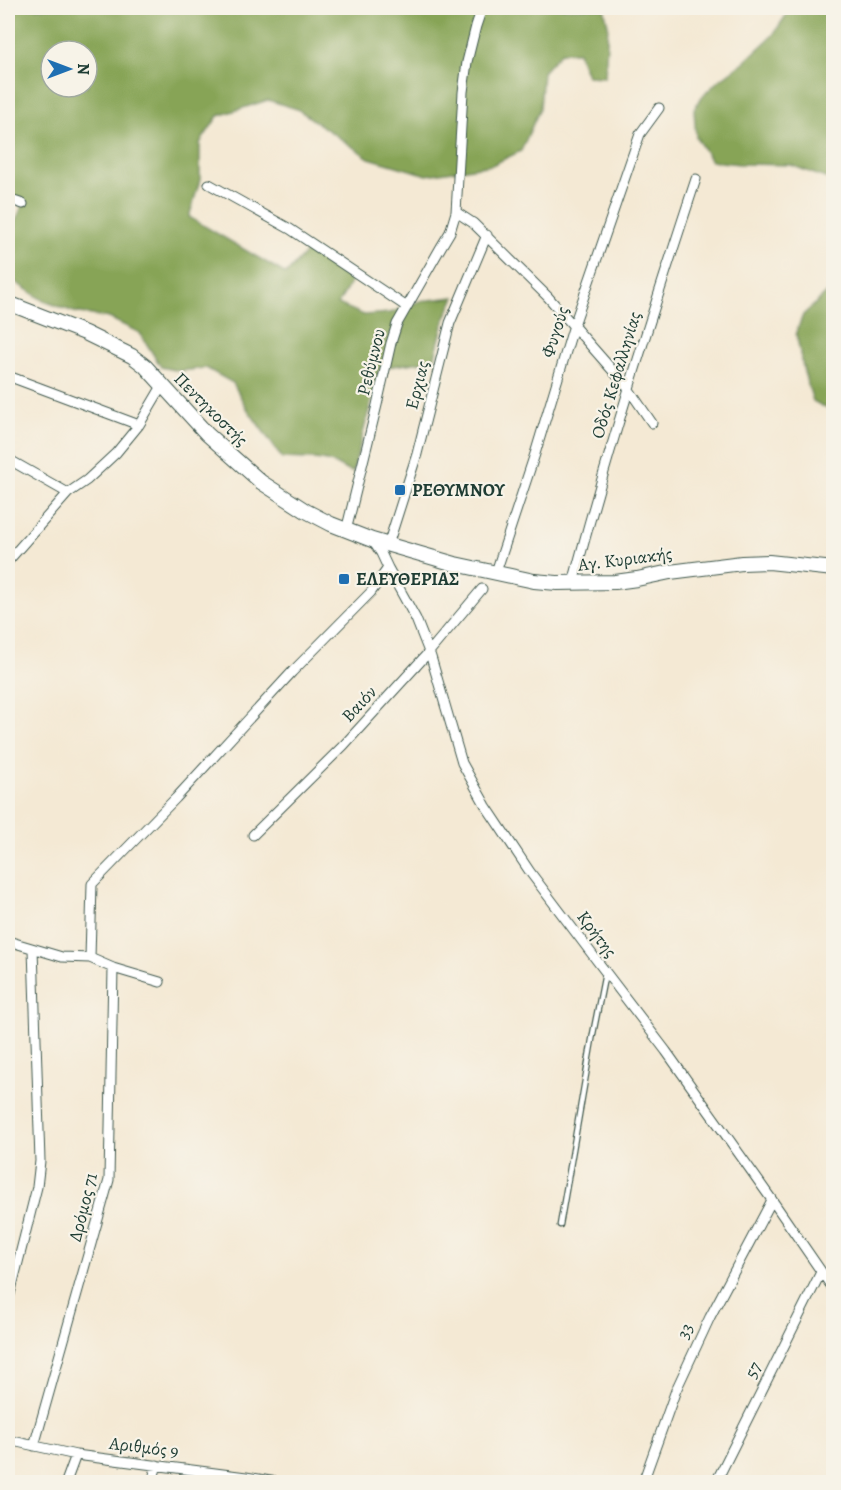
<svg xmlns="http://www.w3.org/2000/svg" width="841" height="1490" viewBox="0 0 841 1490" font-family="Alegreya,serif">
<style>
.forest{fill:#87a457;stroke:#537046;stroke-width:1.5;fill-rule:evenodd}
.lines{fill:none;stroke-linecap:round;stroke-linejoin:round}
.lane-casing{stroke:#3f574c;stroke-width:7}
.street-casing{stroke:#3f574c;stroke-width:11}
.secondary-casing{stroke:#3f574c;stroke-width:16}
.lane{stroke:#fff;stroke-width:4.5}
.street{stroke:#fff;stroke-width:9}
.secondary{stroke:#fff;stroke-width:14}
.poi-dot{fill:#1f6fb2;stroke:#f7f3e8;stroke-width:2}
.labels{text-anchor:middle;stroke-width:4.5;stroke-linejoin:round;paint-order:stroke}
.street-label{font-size:18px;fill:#1f3d34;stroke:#f7f3e8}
.poi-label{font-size:18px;font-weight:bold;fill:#1f3d34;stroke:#f7f3e8;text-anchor:start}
</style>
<rect width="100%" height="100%" fill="#f7f3e8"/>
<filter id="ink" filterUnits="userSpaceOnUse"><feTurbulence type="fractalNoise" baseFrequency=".0167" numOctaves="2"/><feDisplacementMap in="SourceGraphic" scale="12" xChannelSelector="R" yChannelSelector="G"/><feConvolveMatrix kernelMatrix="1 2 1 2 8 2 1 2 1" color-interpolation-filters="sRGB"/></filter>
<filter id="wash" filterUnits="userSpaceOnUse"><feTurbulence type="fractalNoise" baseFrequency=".008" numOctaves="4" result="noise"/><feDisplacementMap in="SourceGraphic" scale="24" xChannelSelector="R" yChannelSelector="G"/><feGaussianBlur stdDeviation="1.35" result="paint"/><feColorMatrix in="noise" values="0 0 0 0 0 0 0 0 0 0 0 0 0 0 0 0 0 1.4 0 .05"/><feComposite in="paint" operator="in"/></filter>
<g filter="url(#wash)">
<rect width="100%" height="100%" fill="#f4e9d4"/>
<path class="forest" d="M8 8H604L608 25 605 77 587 76 578 52H561L543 72 540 108 521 151 492 165 427 175 369 158 297 109 268 100 218 116 200 143V180L189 217 286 274 308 250 352 280 338 304 364 315 390 313 420 301 455 297 445 318 434 360 380 368 353 472C346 471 342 467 335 464 320 457 298 459 282 458L246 407 233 383 206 368 180 371 161 367 140 333 109 318 74 312 44 301 8 277V239L23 204 8 197ZM51 51H87V87H51Z
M791 8H833V181L791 165 740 164 711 161 696 137 694 110 699 100 717 82 744 62 773 35Z
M833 285V412L813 401 804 372 796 333 803 315 831 289Z"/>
</g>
<g filter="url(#ink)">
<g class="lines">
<g class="lane-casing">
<path id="lane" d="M560 1225 593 1034 605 973"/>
</g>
<g class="street-casing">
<path id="street" d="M209 184 290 229 407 307
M8 199 23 204
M456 212 473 223 548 297 628 388 652 423
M8 376 139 425
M8 459 68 493
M346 531 377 405 391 343 397 324 441 247 450 232 456 212 463 92 467 62 476 26 482 8
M388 545 417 454 450 323 487 235
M8 561 68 493 87 480 116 453 139 425 162 386
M388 568 416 619 431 657 462 763 486 806 530 872 601 966 666 1051 772 1200 834 1290
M496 572 535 454 574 325 640 134 659 108
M573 583C609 447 652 313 696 179
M253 835 344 745 429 652 482 589
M8 941 62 957 90 958 113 968 160 982
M90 958 92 884 176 798 292 672 371 592 388 568 381 553 372 540
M8 1302 37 1187 40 1161 33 949
M8 1440 76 1455 246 1477 277 1482
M34 1446 109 1180 113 968
M66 1482 76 1455
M152 1482 157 1465
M643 1482 676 1390 710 1317 772 1200
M716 1482 821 1272"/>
</g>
<g class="secondary-casing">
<path id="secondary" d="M8 303 85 333 132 356 145 366 207 434 261 482 306 511 331 524 372 540 455 564 534 581 557 583 615 582 637 579 670 572 742 563 769 562 834 569"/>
</g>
<use href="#lane" class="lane"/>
<use href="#street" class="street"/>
<use href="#secondary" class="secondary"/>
</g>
</g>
<g class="poi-dot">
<rect x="394" y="484" width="12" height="12" rx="3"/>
<rect x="338" y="573" width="12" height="12" rx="3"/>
</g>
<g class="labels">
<g class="street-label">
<text transform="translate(555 332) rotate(-72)" y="6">Φυγούς</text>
<text transform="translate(371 362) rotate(-76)" y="6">Ρεθύμνου</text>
<text transform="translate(616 375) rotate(-73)" y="6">Οδός Κεφαλληνίας</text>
<text transform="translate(417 385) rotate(-76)" y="6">Ερχιας</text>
<text transform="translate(211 409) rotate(45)" y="6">Πεντηκοστής</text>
<text transform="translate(625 559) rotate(-7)" y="6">Αγ. Κυριακής</text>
<text transform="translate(359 704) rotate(-47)" y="6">Βαιόν</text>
<text transform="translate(597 934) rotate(53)" y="6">Κρήτης</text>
<text transform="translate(83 1207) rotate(-76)" y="6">Δρόμος 71</text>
<text transform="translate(685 1331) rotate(-65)" y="6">33</text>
<text transform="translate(753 1370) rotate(-64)" y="6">57</text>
<text transform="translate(144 1447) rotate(7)" y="6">Αριθμός 9</text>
</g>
<g class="poi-label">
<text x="412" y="496">ΡΕΘΥΜΝΟΥ</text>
<text x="356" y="585">ΕΛΕΥΘΕΡΙΑΣ</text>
</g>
</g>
<rect width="841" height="1490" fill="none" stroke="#f7f3e8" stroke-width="30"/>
<g transform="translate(69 69) rotate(90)"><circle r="28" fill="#f7f3e8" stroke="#a1aaa0" stroke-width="1.5"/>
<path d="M0-4.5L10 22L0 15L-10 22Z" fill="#1f6fb2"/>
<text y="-9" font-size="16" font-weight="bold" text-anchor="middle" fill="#1f3d34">N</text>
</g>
</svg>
